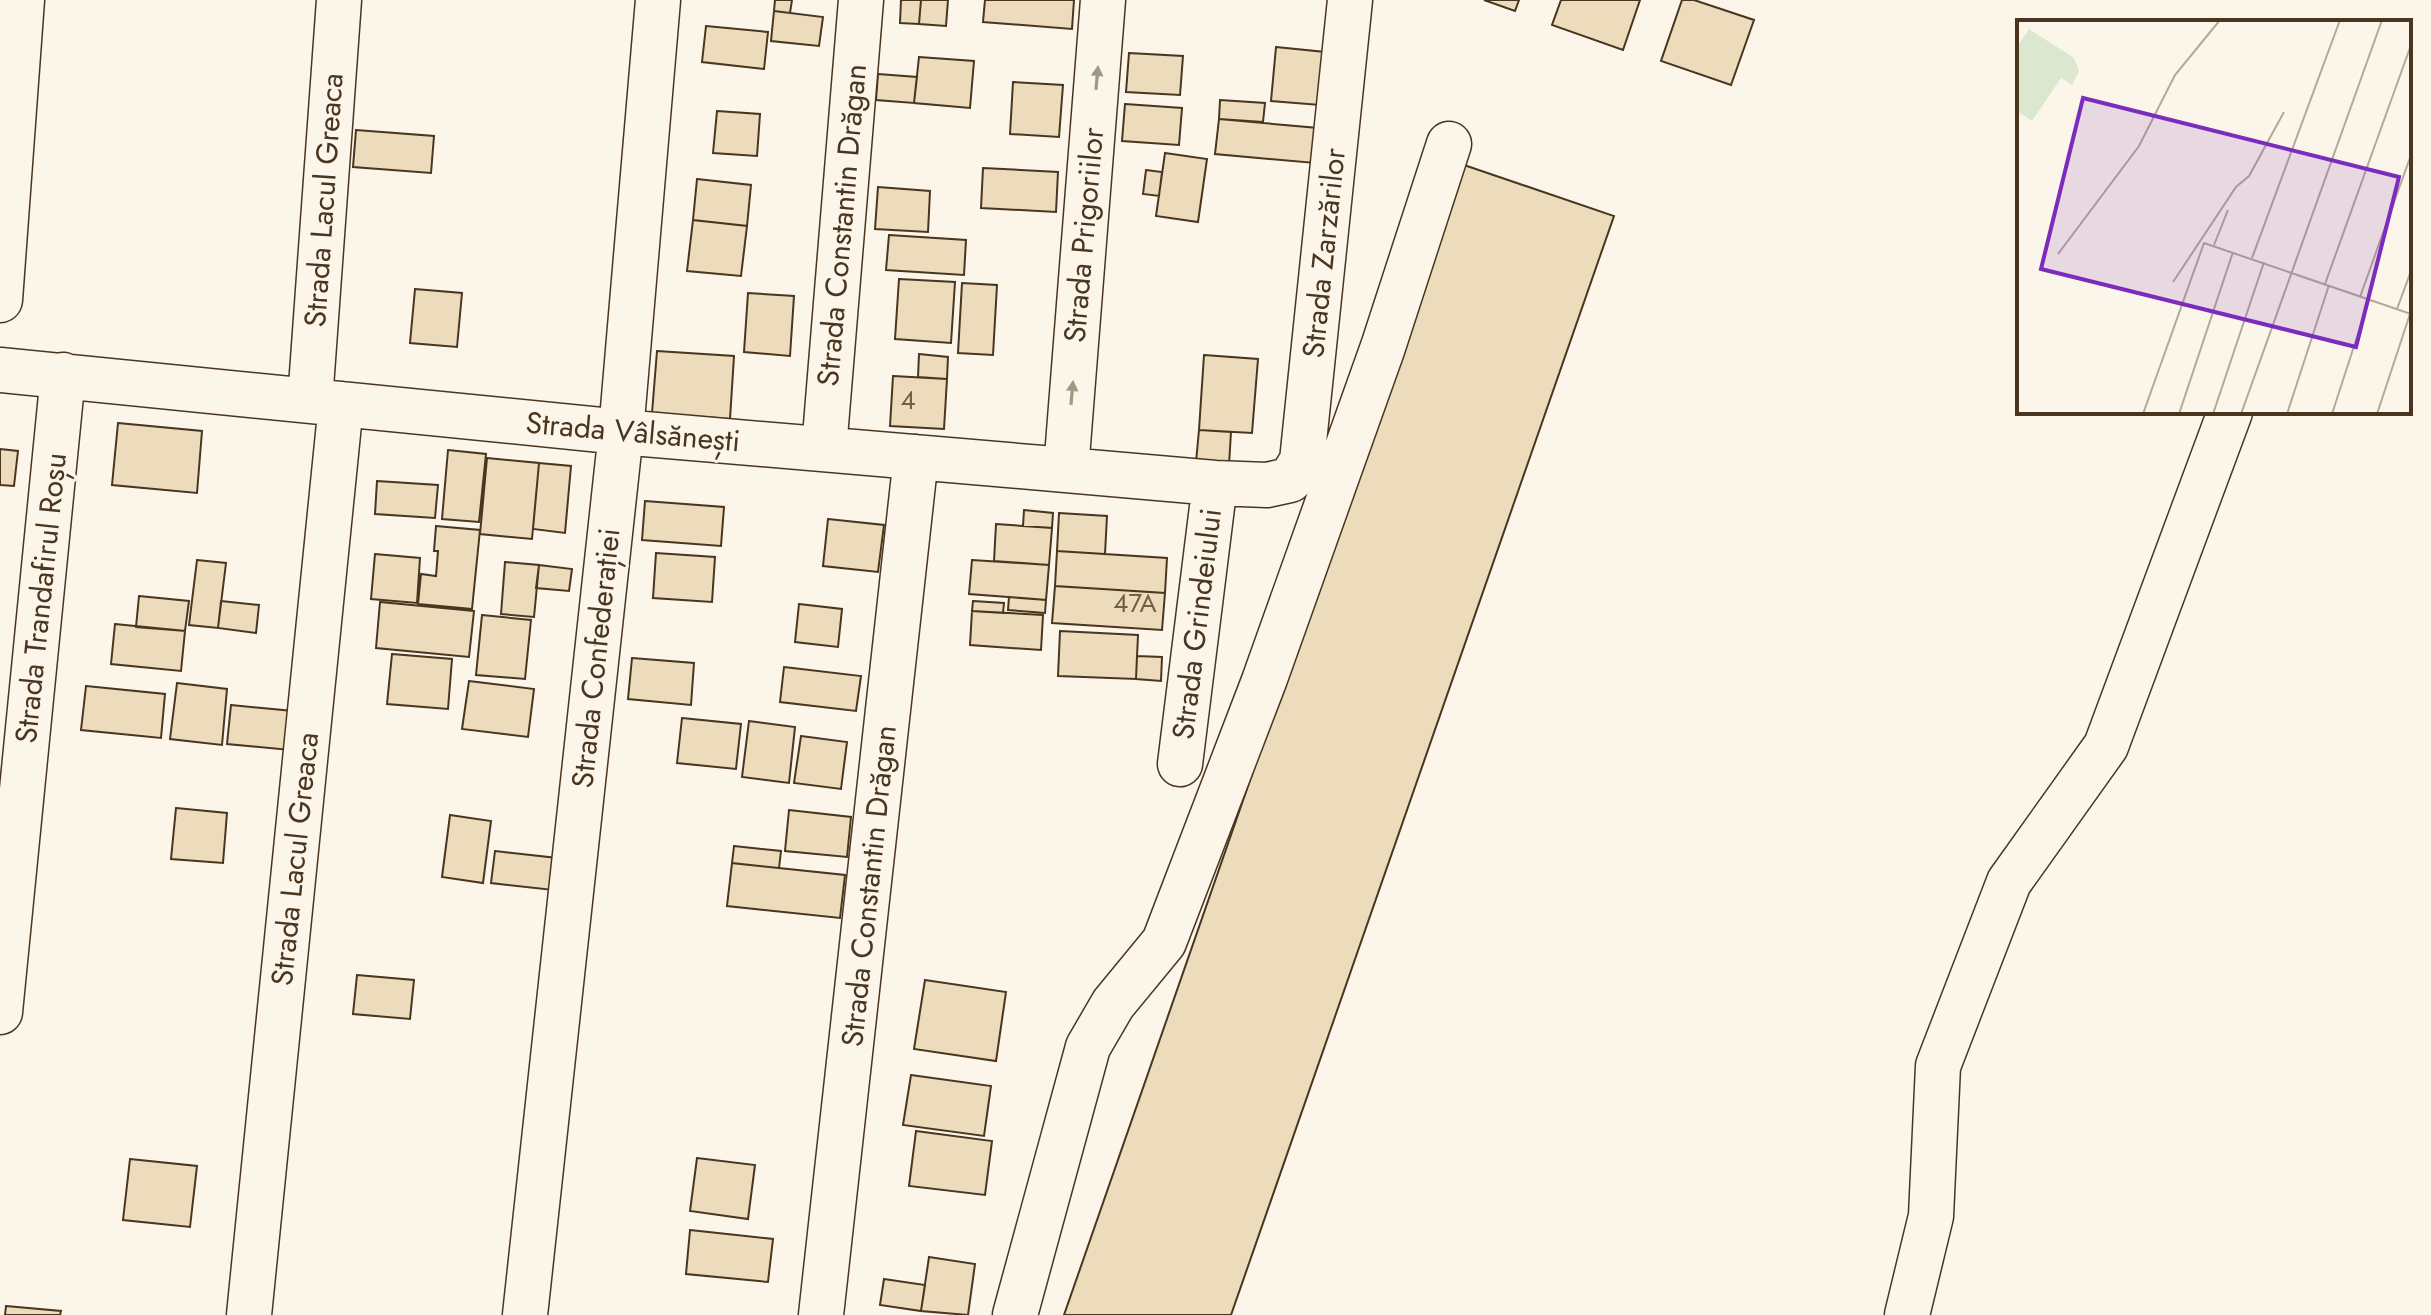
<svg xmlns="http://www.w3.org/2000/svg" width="2431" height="1315" viewBox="0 0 2431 1315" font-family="Jost,sans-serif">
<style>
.building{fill:#ecdcbc;stroke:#4a3520;stroke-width:2}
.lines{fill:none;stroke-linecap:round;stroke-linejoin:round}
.minor-casing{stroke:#4a3520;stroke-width:47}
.minor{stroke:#fbf6e9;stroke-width:44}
.oneway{fill:#a29684}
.labels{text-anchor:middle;stroke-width:6;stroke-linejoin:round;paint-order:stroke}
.number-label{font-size:26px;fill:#725f47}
.street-label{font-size:30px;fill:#4a3520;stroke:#fbf6e9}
.inset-road{fill:none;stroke:#b4a999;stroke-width:2}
.view{fill:#7b2cbf;fill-opacity:0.15;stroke:#7b2cbf;stroke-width:4}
.inset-edge{fill:none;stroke:#4a3520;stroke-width:4}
</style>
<rect width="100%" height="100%" fill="#fbf6e9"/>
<path class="building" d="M775 0H792L790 13 774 11Z
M901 0H921L919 24 900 23Z
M921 0H948L946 26 919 24Z
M985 0H1074L1072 29 983 22Z
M1484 0H1519L1515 11Z
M1561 0H1640L1623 50 1552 25Z
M1682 0H1694L1754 20 1731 85 1661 61Z
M774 11 823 17 819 46 771 41Z
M706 26 768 32 764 69 702 62Z
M1276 47 1325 52 1320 105 1271 101Z
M1129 53 1183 56 1180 95 1126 92Z
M919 57 974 61 970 108 914 103Z
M878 74 917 77 914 103 876 100Z
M1013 82 1063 85 1059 137 1010 134Z
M1220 100 1265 103 1263 122 1219 119Z
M1125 104 1182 108 1179 145 1122 141Z
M717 111 760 114 757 156 713 153Z
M1219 119 1318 128 1315 163 1215 154Z
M356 130 434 136 431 173 353 167Z
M1165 153 1207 159 1198 222 1156 216Z
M1464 165 1614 216 1231 1315H1064Z
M983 168 1058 172 1056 212 981 208Z
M1146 170 1162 172 1159 196 1143 194Z
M697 179 751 185 747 226 693 220Z
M878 187 930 191 928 232 875 229Z
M693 220 747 226 741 276 687 271Z
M889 235 966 240 964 275 886 270Z
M899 279 955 282 951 343 895 339Z
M962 283 997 285 993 355 958 353Z
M415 289 462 293 457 347 410 343Z
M748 293 794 296 790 356 744 352Z
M657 351 734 356 730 419 652 413Z
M919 354 948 357 947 379 918 377Z
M1204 355 1258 359 1252 433 1199 430Z
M893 376 947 379 944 429 890 426Z
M118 423 202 431 197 493 112 485Z
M1199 430 1231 432 1229 465 1196 462Z
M0 449 18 451 14 486 0 485Z
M448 450 486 454 479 522 442 519Z
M487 458 539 463 532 539 480 534Z
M539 463 571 466 565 533 533 529Z
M377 481 438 485 435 518 375 514Z
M645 501 724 507 721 546 642 540Z
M1024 510 1053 513 1052 528 1023 526Z
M1059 513 1107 516 1105 554 1057 551Z
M828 519 884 525 878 572 823 566Z
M996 524 1052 528 1049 565 994 561Z
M436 526 480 530 472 609 418 604 421 574 436 576 438 551H434Z
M1057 551 1167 558 1165 593 1055 586Z
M656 553 715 557 712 602 653 598Z
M375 554 420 558 417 603 371 599Z
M197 560 226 563 218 628 189 625Z
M972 560 1049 565 1046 600 969 594Z
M505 562 539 565 534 617 501 614Z
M539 565 572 569 569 591 536 588Z
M1055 586 1165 593 1162 630 1052 623Z
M139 596 189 601 185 631 136 627Z
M1009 597 1046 600 1045 613 1008 610Z
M221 601 259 605 256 633 218 628Z
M973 601 1004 603 1003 613 972 611Z
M380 602 474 611 469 657 376 648Z
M799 604 842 609 838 647 795 642Z
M972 611 1043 615 1041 650 970 645Z
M482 615 531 620 525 679 476 675Z
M115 624 185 631 181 671 111 664Z
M1060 631 1138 635 1136 679 1058 676Z
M392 654 452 659 448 709 387 704Z
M1137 656 1162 657 1161 681 1136 679Z
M632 658 694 663 691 705 628 699Z
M784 667 861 676 856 711 780 702Z
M469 681 534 689 528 737 462 729Z
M177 683 227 689 222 745 170 739Z
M86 686 165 694 161 738 81 730Z
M231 705 293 711 290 750 227 744Z
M682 718 741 724 736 769 677 763Z
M749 721 795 727 789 783 742 777Z
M801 736 847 742 841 789 794 783Z
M176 808 227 813 223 863 171 859Z
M789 810 851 817 847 857 785 851Z
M450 815 491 821 483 883 442 877Z
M734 846 781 851 779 868 732 863Z
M495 851 557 858 553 890 491 883Z
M732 863 845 875 840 918 727 906Z
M357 975 414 980 410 1019 353 1014Z
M925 980 1006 992 996 1061 914 1049Z
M911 1075 991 1086 984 1136 903 1125Z
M916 1131 992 1141 985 1195 909 1186Z
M697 1158 755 1165 748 1219 690 1211Z
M130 1159 197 1166 190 1227 123 1220Z
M690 1230 773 1239 768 1282 686 1274Z
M929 1257 975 1264 968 1315 921 1311Z
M884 1279 925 1285 921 1311 880 1305Z
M6 1306 61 1311 60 1315H5Z"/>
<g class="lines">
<g class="minor-casing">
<path id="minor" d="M0 300 22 0
M0 370 621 432 1066 470 1215 483 1267 485 1290 480 1302 461 1350 0
M310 401 339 0
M824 449 861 0
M1066 470 1103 0
M1180 764 1215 483
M0 1012 63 375
M249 1315 341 404
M525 1315 621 432 658 0
M821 1315 916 457
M1015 1315 1088 1047 1113 1004 1164 942 1264 681 1383 347 1449 144
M1907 1315 1931 1216 1938 1066 2009 882 2106 746 2230 412"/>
</g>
<use href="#minor" class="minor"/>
</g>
<defs><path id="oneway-solid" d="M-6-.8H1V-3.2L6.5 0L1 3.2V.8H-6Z" transform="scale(2)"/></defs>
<g class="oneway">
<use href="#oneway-solid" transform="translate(1097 78) rotate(-85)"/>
<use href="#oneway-solid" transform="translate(1072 393) rotate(-85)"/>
</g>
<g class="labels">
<g class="number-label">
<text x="908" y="409">4</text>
<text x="1135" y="612">47A</text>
</g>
<g class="street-label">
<text transform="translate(324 200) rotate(-86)" y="10">Strada Lacul Greaca</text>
<text transform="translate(842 225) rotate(-85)" y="10">Strada Constantin Drăgan</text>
<text transform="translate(1084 235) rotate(-85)" y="10">Strada Prigoriilor</text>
<text transform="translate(1324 253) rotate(-84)" y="10">Strada Zarzărilor</text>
<text transform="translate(633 432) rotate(5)" y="10">Strada Vâlsănești</text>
<text transform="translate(41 598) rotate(-84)" y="10">Strada Trandafirul Roșu</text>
<text transform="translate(1197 624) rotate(-83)" y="10">Strada Grindeiului</text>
<text transform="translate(596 658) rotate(-84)" y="10">Strada Confederației</text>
<text transform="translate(295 859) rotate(-84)" y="10">Strada Lacul Greaca</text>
<text transform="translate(869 886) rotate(-84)" y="10">Strada Constantin Drăgan</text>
</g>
</g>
<g transform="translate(2017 20)">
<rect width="394" height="394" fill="#fbf6e9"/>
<path d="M12 9 57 38 62 51 55 65 44 58 15 101 0 91V27Z" fill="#dce7d0"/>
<path class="inset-road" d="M197 225 211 190M41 234 122 126 158 55 203 0M235 238 323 0M156 262 219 167 232 156 267 92M308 264 394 25M343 277 394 135M380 289 394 251M126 394 187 223 394 294M162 394 216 232M196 394 247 242M224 394 365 0M270 394 312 265M315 394 352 280M360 394 393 294"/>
<path class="view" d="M66 78 382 157 339 327 24 249Z"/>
<rect width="394" height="394" class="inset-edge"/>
</g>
</svg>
